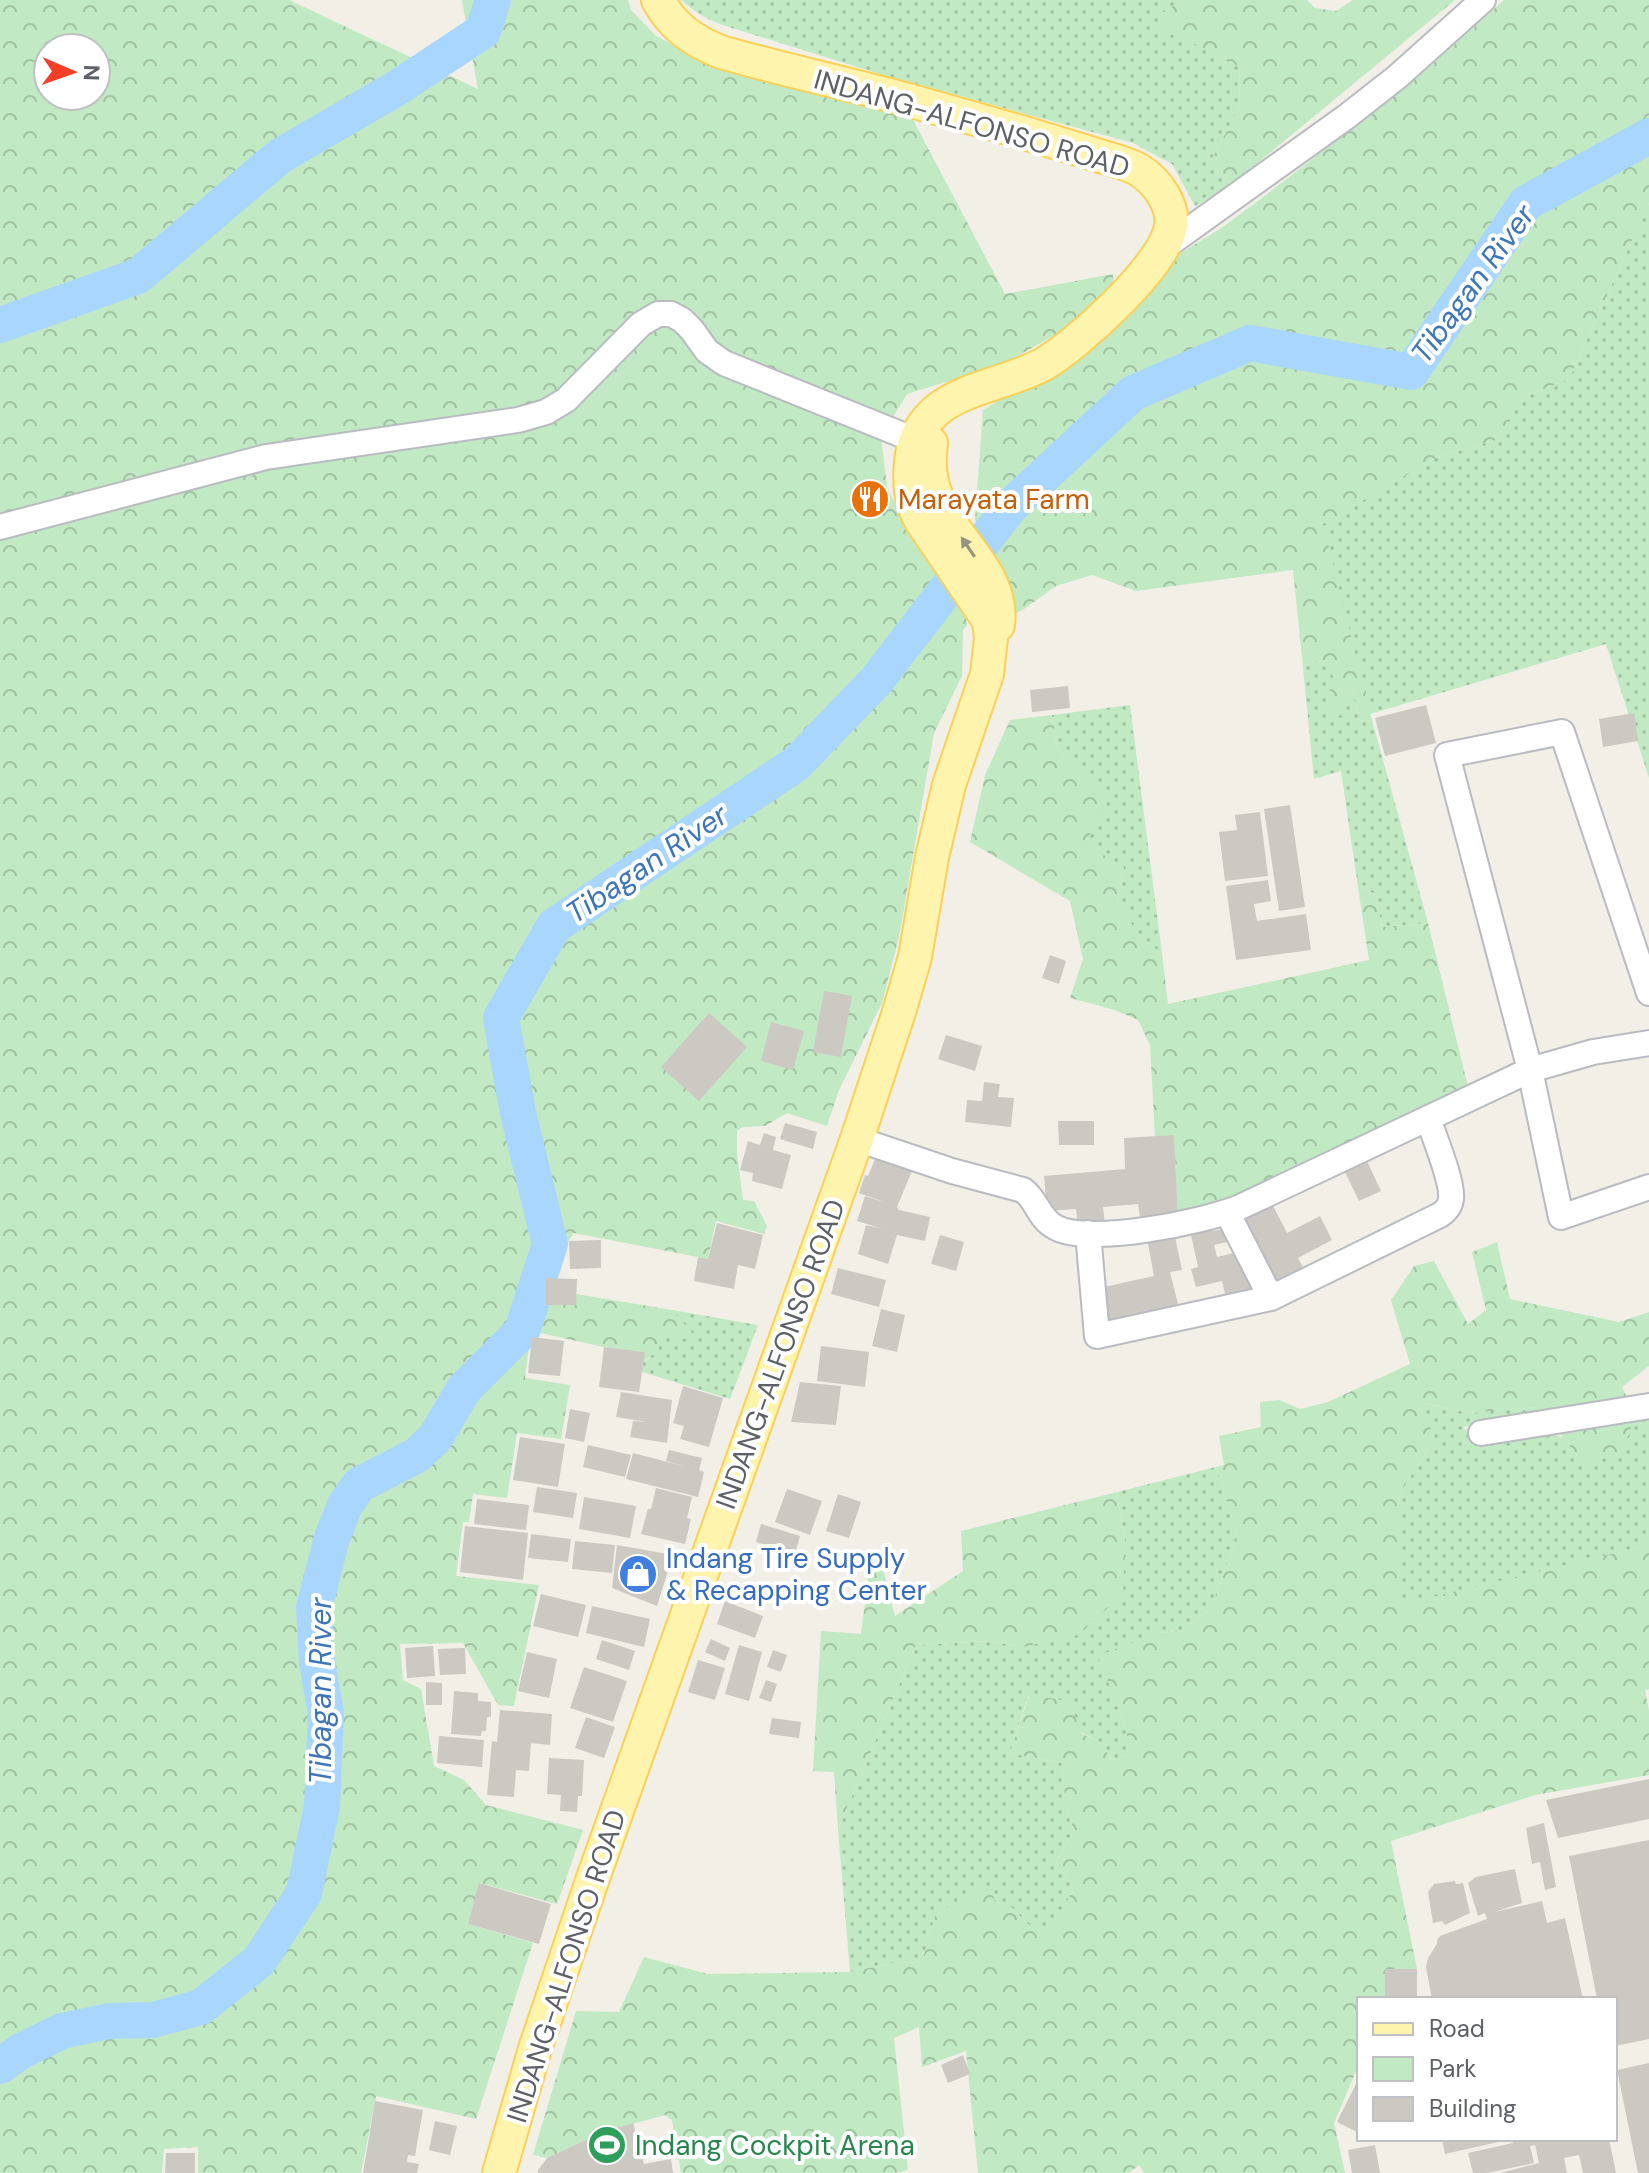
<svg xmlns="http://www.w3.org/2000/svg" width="1649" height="2173" viewBox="0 0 1649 2173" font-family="'DM Sans',sans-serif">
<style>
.green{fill:url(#green-dots)}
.forest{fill:url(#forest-crowns);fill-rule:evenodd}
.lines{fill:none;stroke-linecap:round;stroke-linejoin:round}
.river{stroke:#a8d6ff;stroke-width:36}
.building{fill:#ccc9c3}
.minor-casing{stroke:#b8bbc0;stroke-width:28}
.major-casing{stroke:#fad156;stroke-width:36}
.minor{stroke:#fff;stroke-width:24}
.major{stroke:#fff4ad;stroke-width:32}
.oneway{fill:#969480}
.labels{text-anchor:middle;stroke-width:8;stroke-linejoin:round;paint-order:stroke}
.street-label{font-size:28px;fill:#5d6167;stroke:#fff}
.food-label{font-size:28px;fill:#c56008;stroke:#fff;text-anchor:start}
.shop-label{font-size:28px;fill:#366cbe;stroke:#fff;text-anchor:start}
.leisure-label{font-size:28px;fill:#27864d;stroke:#fff;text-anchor:start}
.water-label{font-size:30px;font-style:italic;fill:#3d76b8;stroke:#fff}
</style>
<defs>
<pattern id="green-dots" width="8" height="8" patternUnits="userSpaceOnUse" patternTransform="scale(2)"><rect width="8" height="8" fill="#c1e9c3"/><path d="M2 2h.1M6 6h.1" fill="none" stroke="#a0c0a2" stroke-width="1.8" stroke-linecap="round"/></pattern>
<pattern id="forest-crowns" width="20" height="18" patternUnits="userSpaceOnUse" patternTransform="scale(2)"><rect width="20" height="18" fill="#c1e9c3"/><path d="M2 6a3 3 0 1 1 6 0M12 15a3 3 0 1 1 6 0" fill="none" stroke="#a0c0a2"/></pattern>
</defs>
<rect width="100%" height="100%" fill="#f1efe6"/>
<path class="green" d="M682 0H1183L1158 15 1213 52 1239 67 1240 106 1212 159 1232 184 1195 206 1172 164 1133 143 883 75 729 27C710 21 696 14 682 0Z
M1649 203V778L1606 644 1370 714 1322 524 1437 457 1494 441 1524 397 1569 379Z
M1319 660 1336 679 1344 700 1354 689 1359 722 1372 720 1428 923 1382 927 1376 894 1358 887 1341 771 1314 779 1303 667Z
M1130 705 1162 954 1138 934 1117 902 1124 868 1084 844 1064 758 1057 747 1052 715Z
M672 1310 758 1325 730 1399 642 1372 643 1362 650 1358 655 1333 693 1335Z
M1422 1403 1469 1413 1539 1407 1543 1413 1463 1427 1482 1446 1544 1433 1563 1437 1580 1459 1630 1420 1649 1417V1545L1399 1606V1494L1434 1440Z
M1216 1467 1238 1536 1217 1589 1213 1606 1182 1631 1158 1633 1116 1700 1127 1734V1755L1113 1760 1098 1741 1082 1733 1028 1696 1010 1753 1062 1763 1065 1799 1074 1832 1056 1861 1073 1889 1055 1928 1029 1925 1011 1907 935 1916 922 1962 893 1963 850 1972 838 1829 916 1645 990 1641 1022 1647 1125 1543 1117 1492Z"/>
<path class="forest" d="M0 0H289L478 89 462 0H628L631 10 656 36 701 60 911 116 1005 294 1113 274 1114 290 1077 322 1004 364 907 394 881 437 887 487 912 539 966 615 967 626 963 630 962 676 934 733 899 937 882 1003 839 1090 827 1126 787 1113 765 1126 743 1127 737 1130V1154L743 1200 754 1201 767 1226 764 1234 716 1221 708 1259 574 1233 536 1290 546 1305H576V1294L672 1310 693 1334 678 1342 655 1333 659 1343V1350L643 1362 644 1352 604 1347 531 1331 525 1378 570 1385 561 1439 517 1433 507 1498 473 1494 469 1522H463L456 1576 539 1585 514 1706 498 1705 463 1643 400 1644 403 1680 421 1689 434 1766 464 1780 486 1805 583 1830 557 1904 480 1883 468 1924 533 1943 476 2119 376 2096 361 2173H198V2147L164 2149 162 2173H0ZM48 48H96V96H48Z
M1183 0H1307L1315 8 1336 11 1353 0H1455L1232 184 1212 159 1240 106 1239 67 1213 52 1163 31 1158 15Z
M1504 0H1649V203L1569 379 1524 397 1494 441 1437 457 1323 524 1372 720 1359 722 1354 689 1344 700 1342 714 1332 720 1326 697 1336 679 1319 660 1303 667 1293 570 1136 591 1092 575 1056 586 1024 609 1005 619 982 545 989 534 975 520 983 410 1087 347 1171 259 1220 229 1258 201 1417 78Z
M1052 715 1057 747 1064 758H1076L1108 801 1085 843 1124 868 1117 902 1138 934 1162 954 1168 1004 1369 960 1358 887 1376 894 1382 927 1428 923 1468 1087 1226 1202 1178 1217 1174 1136 1155 1137 1150 1045 1138 1020 1115 1010 1070 998 1083 959 1070 901 970 842 985 775 1010 720Z
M1497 1242 1510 1299 1619 1322 1649 1312V1366L1622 1387 1629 1401 1631 1431 1617 1455 1589 1463 1580 1459 1539 1407 1469 1413 1423 1403 1434 1440 1399 1494V1605L1649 1545V1689L1645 1690 1649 1711V1775L1535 1795 1391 1841 1417 1969H1385V1999H1359V2064L1334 2123 1345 2173H1144L1139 2165 1129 2173H978L966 2051 922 2067 919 2027 894 2038 908 2170 896 2173H681L672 2120 665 2115 603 2132 547 2158 533 2155 576 2011 619 2012 644 1957 708 1974 850 1972 893 1963 922 1962 935 1916 974 1887 989 1889 999 1907H1011L1029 1925 1055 1927 1073 1889 1056 1861 1074 1832 1065 1799 1062 1763 1010 1753 1029 1695 1069 1701 1082 1734 1098 1741 1113 1760 1127 1755V1734L1116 1700 1097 1656 1158 1633 1182 1631 1213 1606 1217 1589 1238 1536 1216 1467 1224 1465 1219 1436 1261 1427 1260 1402 1279 1400 1300 1409 1328 1402 1410 1364 1391 1300 1414 1266 1434 1261 1468 1324 1486 1310 1472 1252Z
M1117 1492 1125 1543 1123 1594 1078 1635 1022 1647 990 1641 916 1645 838 1829 834 1772 813 1771 821 1631 861 1634 871 1556 881 1561 895 1616 963 1571 961 1531Z"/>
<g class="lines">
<path class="river" d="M0 325 138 276 280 156 397 88 483 31 493 0
M0 2066 21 2051 62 2031 109 2021 153 2020 201 2007 259 1961 304 1893 322 1806 326 1714 317 1662 314 1608 332 1538 345 1505 359 1485 417 1455 435 1438 464 1389 522 1331 550 1244 518 1113 501 1018 554 926 796 764 876 681 1010 507 1133 393 1250 343 1411 372 1526 203 1649 136"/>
</g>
<path class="building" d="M1068 686 1070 708 1032 712 1030 690Z
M1426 705 1436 743 1385 756 1375 718Z
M1634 713 1638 741 1603 747 1599 719Z
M1290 805 1305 907 1279 911 1264 809Z
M1260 812 1268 876 1225 881 1219 832 1237 830 1235 815Z
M1268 880 1271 901 1254 904 1257 921 1306 914 1311 950 1236 960 1226 886Z
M1050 955 1066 961 1059 984 1042 978Z
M824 991 852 996 841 1057 813 1052Z
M709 1013 747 1047 699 1101 661 1067Z
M771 1022 804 1031 793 1070 761 1061Z
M946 1035 982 1046 975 1071 938 1059Z
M984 1082 1000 1084 998 1097 1014 1098 1011 1127 965 1122 967 1100 982 1101Z
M1058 1121H1094V1145H1059Z
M785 1123 817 1132 813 1149 780 1139Z
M764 1133 776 1137 773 1150 791 1155 782 1189 752 1181 753 1173 740 1170 748 1141 760 1145Z
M1174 1135 1178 1217 1141 1224 1138 1204 1103 1207 1105 1225 1078 1226 1076 1209 1047 1211 1044 1176 1125 1169 1124 1138Z
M876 1157 912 1171 897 1207 899 1210 930 1217 925 1241 897 1235 888 1264 858 1254 866 1225 883 1229 857 1221 865 1196 887 1203 859 1193 865 1175 868 1176Z
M1366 1159 1381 1191 1359 1201 1344 1170Z
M1272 1204 1287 1233 1320 1216 1332 1240 1298 1258 1306 1273 1275 1289 1240 1220Z
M717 1223 763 1235 755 1269 738 1265 734 1289 694 1281 698 1257 708 1259Z
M1211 1226 1212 1231 1224 1229 1227 1242 1214 1245 1217 1257 1238 1252 1249 1270 1254 1291 1226 1298 1222 1281 1196 1287 1191 1269 1198 1267 1190 1230Z
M1174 1232 1182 1270 1170 1272 1180 1312 1139 1319 1136 1313 1132 1314 1133 1321 1108 1327 1102 1319 1104 1287 1154 1276 1147 1239Z
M940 1235 964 1242 956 1271 931 1264Z
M601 1240V1268L570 1269 569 1241Z
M838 1268 886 1280 879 1307 831 1294Z
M546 1278 577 1279 576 1305H546Z
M881 1309 905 1315 897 1352 872 1346Z
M532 1337 564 1341 560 1376 528 1373Z
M821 1346 869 1352 865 1387 817 1381Z
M604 1347 645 1352 639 1392 599 1387Z
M800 1382 841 1386 836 1425 791 1422Z
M683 1386 723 1398 709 1447 680 1439 684 1426 673 1423Z
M621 1392 672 1400 667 1443 630 1437 633 1421 647 1422 616 1417Z
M570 1409 590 1413 584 1442 565 1438Z
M520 1437 565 1444 558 1487 513 1480Z
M588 1445 631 1455 625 1477 583 1467Z
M669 1450 702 1458 699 1470 704 1472 698 1497 626 1479 633 1453 687 1467 666 1461Z
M537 1487 577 1493 573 1518 533 1512Z
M656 1488 692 1497 687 1518 691 1519 685 1544 641 1534 648 1509H651Z
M787 1489 822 1501 810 1535 775 1522Z
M838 1494 861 1502 849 1538 826 1531Z
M584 1497 636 1506 630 1538 579 1529Z
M477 1499 529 1505 526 1530 474 1524Z
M761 1524 800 1536 795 1554 756 1542Z
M465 1526 528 1533 523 1580 460 1572Z
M531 1534 571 1539 568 1562 528 1558Z
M575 1541 615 1545 612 1573 572 1569Z
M617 1545 673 1555 657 1606 612 1588Z
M541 1594 586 1605 578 1637 533 1626Z
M725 1601 763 1616 755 1638 717 1624Z
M592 1606 650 1619 644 1647 586 1633Z
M711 1639 730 1648 725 1661 705 1652Z
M602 1640 635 1651 629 1670 596 1659Z
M739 1645 762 1652 749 1701 725 1694Z
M433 1646 435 1676 407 1678 405 1648Z
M465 1648 466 1674 440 1675 438 1649Z
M773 1650 787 1655 781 1672 767 1667Z
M527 1652 557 1659 549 1698 518 1691Z
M698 1660 725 1668 715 1700 688 1692Z
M584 1667 627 1681 613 1722 570 1708Z
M766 1680 777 1684 771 1702 759 1698Z
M426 1682 442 1683V1705H426Z
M454 1691 478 1693V1701L491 1702V1717H487L486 1731H482L481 1736 451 1734Z
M500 1710 552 1714 550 1745 531 1743 529 1771 516 1770 514 1797 487 1795 492 1741 497 1742Z
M586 1717 615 1727 604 1758 575 1748Z
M772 1718 801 1722 799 1738 769 1734Z
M439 1736 484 1740 482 1767 437 1763Z
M549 1758 584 1760 582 1796H578L577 1812 560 1811 561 1795 547 1794Z
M1649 1779V1819L1558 1838 1546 1800Z
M1544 1823 1556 1887 1545 1890 1540 1862 1532 1864 1526 1828Z
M1649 1840V2039L1615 2046V1999H1597L1569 1856Z
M1515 1869 1522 1903 1494 1912 1542 1901 1547 1923 1565 1918 1583 1999H1432L1426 1967 1428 1958 1437 1944V1940L1440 1936 1487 1919 1485 1913 1478 1916 1468 1883 1476 1877Z
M1455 1881 1456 1884 1463 1883 1470 1913 1445 1925 1442 1921 1433 1923 1428 1892 1434 1884Z
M479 1883 551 1904 539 1944 468 1924Z
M1385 1969H1417V1999H1385Z
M963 2055 970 2074 948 2083 941 2065Z
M1649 2063V2173H1638L1617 2070Z
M1359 2078V2133L1337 2122Z
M375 2101 423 2110 415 2156 408 2155 407 2162 419 2164 417 2173H363Z
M435 2121 457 2126 450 2155 429 2150Z
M633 2123 644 2164 671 2159 673 2173H538V2170L547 2158 603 2132Z
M1442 2139H1507V2140L1445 2154Z
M1512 2139H1609L1616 2173H1583L1579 2155 1564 2158 1567 2173H1500L1539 2163 1535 2145 1530 2146 1534 2163 1487 2173H1473L1468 2153 1513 2143Z
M1375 2145 1380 2173H1352L1348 2150Z
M166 2153H195V2173H165Z"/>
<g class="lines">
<g class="minor-casing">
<path id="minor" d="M1162 249 1346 117 1397 77 1483 0
M0 527 266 457 518 420 546 412 566 400 641 324 658 314H671L682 320 692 330 707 351 724 363 915 440
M1649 993 1562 732 1447 755 1530 1070 1561 1217 1649 1187
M857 1139 952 1171 1023 1190C1037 1200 1039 1219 1055 1227 1088 1246 1202 1222 1238 1208L1530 1070 1593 1052 1649 1043
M1227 1212 1271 1298
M1088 1233 1097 1336 1271 1298 1440 1215C1446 1211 1450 1207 1451 1199 1453 1181 1434 1137 1428 1118
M1481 1433 1649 1406"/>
</g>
<g class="major-casing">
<path id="major" d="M931 443C929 459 929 476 935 492 950 540 1005 571 998 625
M499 2173 535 2049 593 1878 857 1139 899 1012 915 957 932 857 949 785 987 674 991 638 989 621 921 521C910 503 909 482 911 462 918 389 990 392 1042 365 1076 346 1166 265 1171 226 1174 205 1157 181 1139 170 1127 163 1113 160 1100 156 1075 148 1050 141 1025 133 986 122 947 111 908 100 846 83 783 70 721 52 693 41 673 27 658 0"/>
</g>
<use href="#minor" class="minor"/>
<use href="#major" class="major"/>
</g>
<defs><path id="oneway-solid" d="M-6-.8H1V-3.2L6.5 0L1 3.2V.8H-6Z" transform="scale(2)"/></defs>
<use class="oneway" href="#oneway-solid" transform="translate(968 547) rotate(-124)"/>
<defs>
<g id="restaurant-disc" transform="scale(2)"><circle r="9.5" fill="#e8710a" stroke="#fff"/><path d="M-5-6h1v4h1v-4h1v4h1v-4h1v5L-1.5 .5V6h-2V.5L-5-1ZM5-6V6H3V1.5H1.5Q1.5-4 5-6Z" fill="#fff"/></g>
<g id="shop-disc" transform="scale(2)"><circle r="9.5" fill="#3f7fe0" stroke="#fff"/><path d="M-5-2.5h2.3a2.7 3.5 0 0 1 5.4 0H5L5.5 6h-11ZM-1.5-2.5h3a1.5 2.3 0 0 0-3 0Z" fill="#fff"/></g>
<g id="stadium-disc" transform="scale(2)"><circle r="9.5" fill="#2e9e5b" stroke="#fff"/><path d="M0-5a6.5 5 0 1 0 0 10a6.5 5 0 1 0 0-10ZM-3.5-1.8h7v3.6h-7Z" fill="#fff"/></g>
</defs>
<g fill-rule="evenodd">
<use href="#restaurant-disc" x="870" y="499"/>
<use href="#shop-disc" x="638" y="1574"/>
<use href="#stadium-disc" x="607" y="2145"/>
</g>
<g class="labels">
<g class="street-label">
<text transform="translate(972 123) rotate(16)" y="10">INDANG-ALFONSO ROAD</text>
<text transform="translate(780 1354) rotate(-70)" y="10">INDANG-ALFONSO ROAD</text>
<text transform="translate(566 1966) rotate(-72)" y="10">INDANG-ALFONSO ROAD</text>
</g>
<g class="food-label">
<text x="898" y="509">Marayata Farm</text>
</g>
<g class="shop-label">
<text x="666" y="1568">Indang Tire Supply<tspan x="666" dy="32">&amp; Recapping Center</tspan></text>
</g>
<g class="leisure-label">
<text x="635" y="2155">Indang Cockpit Arena</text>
</g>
<g class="water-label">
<text transform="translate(1473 284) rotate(-54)" y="10">Tibagan River</text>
<text transform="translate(647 864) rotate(-34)" y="10">Tibagan River</text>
<text transform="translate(321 1691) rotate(-90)" y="10">Tibagan River</text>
</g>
</g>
<rect x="1357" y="1997" width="260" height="144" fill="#ffffff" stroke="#bec0c2" stroke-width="2"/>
<rect x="1373" y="2023" width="40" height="12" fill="#fff4ad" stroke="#bec0c2" stroke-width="2"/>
<text x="1429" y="2037" font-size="24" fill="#5d6167">Road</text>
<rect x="1373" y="2057" width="40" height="24" fill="#c1e9c3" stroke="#bec0c2" stroke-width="2"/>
<text x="1429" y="2077" font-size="24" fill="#5d6167">Park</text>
<rect x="1373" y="2097" width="40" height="24" fill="#ccc9c3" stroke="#bec0c2" stroke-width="2"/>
<text x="1429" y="2117" font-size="24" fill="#5d6167">Building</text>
<g transform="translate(72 72) rotate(92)"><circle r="38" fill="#ffffff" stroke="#bec0c2" stroke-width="2"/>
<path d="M0-6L14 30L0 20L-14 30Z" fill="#f43f29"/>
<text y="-12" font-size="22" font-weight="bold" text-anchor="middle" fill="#5d6167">N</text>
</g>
</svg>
